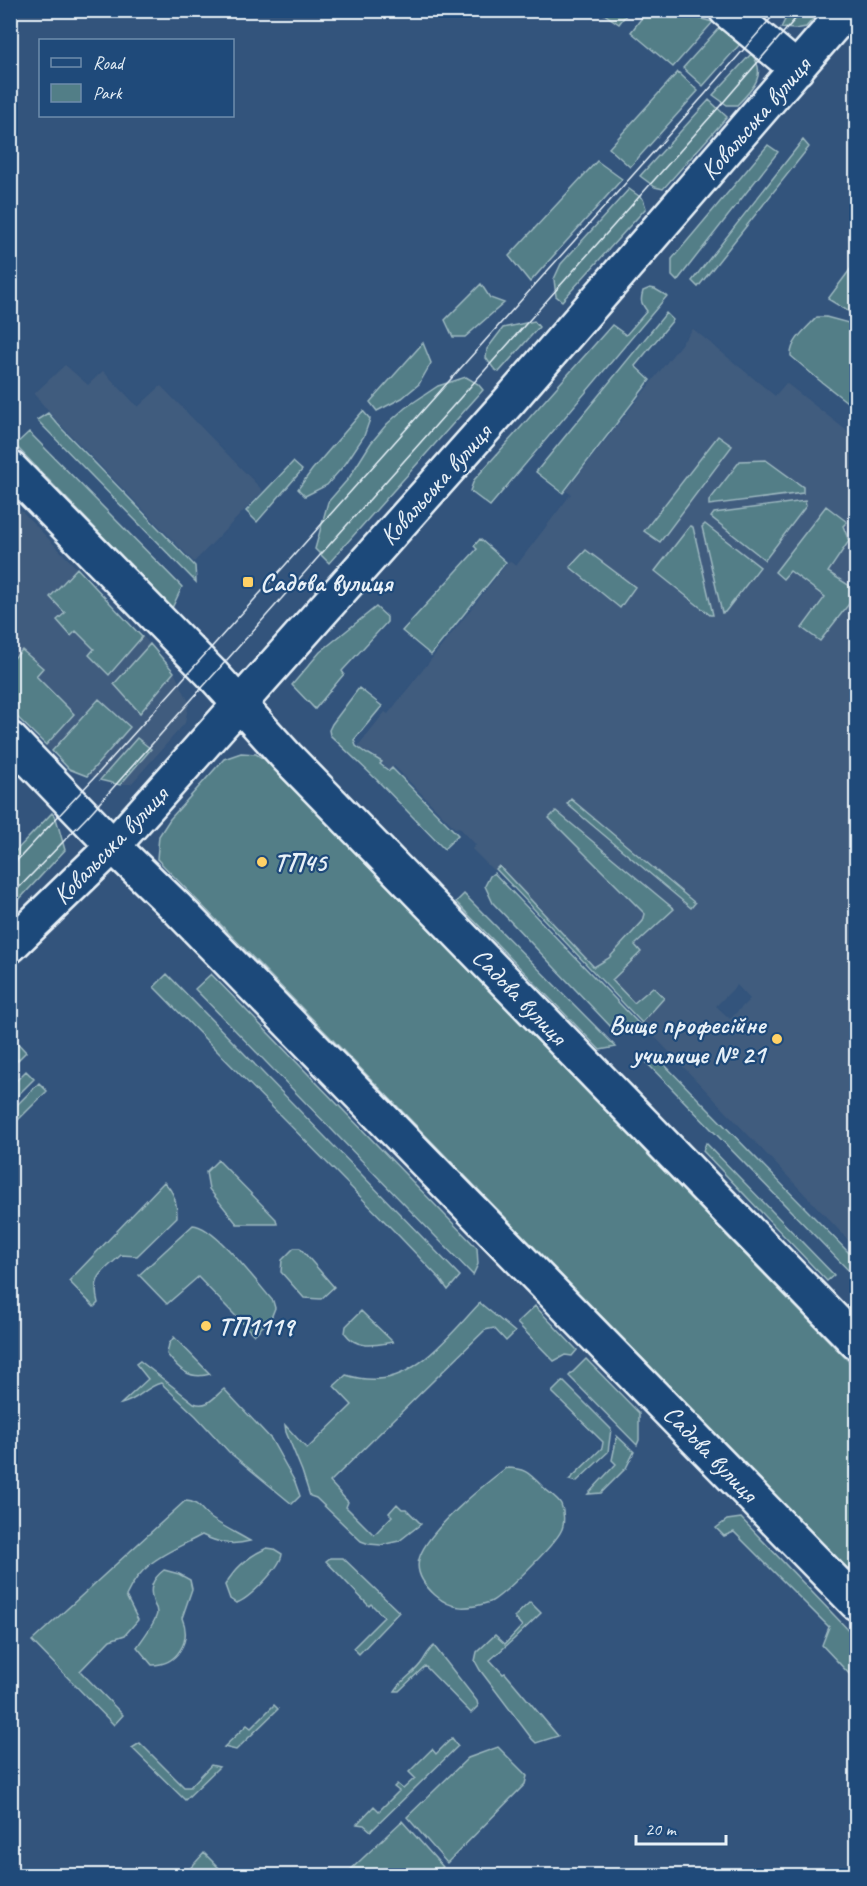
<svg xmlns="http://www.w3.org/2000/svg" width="867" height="1886" viewBox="0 0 867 1886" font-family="Caveat,sans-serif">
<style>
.built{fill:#415c7e;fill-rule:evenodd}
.green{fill:#527e87;stroke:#9db8c0;stroke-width:1.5}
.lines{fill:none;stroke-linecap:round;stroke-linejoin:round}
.minor-casing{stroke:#e8f1f8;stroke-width:38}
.minor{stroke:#1f4a7a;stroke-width:33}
.tram{stroke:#e8f1f8;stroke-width:1.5}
.poi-dot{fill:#ffd166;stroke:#1f4a7a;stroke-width:2}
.labels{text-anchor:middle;stroke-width:4.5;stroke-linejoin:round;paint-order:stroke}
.street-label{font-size:26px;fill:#e8f1f8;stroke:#1f4a7a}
.poi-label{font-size:26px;font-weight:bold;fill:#e8f1f8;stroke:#1f4a7a;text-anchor:start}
</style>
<rect width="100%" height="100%" fill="#33547c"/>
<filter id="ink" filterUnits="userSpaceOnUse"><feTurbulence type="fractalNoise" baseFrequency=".0167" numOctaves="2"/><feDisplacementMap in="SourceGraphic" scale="12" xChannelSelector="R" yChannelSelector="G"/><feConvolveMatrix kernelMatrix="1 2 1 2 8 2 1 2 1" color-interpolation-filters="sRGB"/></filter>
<g filter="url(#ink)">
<path class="built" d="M693 329 775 396 786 383 856 438V1248L495 869 493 870 472 849 476 845 459 827 455 828 394 766 390 771 370 752 368 754 358 746 385 712 388 714 509 561 516 566 571 494 566 491ZM737 985 750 999 730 1019 716 1006Z
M65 365 88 385 103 371 138 407 161 386 263 491 194 562 56 420 34 394Z
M10 499 150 644 174 672 189 702 185 723 131 784H116L69 769 11 711Z"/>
<path class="green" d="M600 11H629L619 24Z
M647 11H686L698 18 713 22 673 67 631 32Z
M789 11V10L820 11 806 27 795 29 781 28Z
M724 25 741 43 703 86 683 68 717 30Z
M751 54C769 74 751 91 737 105H727L713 95Z
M678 72 698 91 630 167 609 148Z
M709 100 727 117 663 189 655 187 640 176Z
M803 140 809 147 698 287 692 281Z
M768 145 778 152 677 281 672 276V259Z
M597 161 622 179 530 282 509 256Z
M629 189 643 199 646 208 562 301 556 296 554 279 561 264Z
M855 263 856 264V316L828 299Z
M481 284 490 298 504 303 465 337H453L445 320Z
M650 288 655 289 667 296 490 506 470 491 474 480 612 325 626 335 647 311C641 303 640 301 643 291Z
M666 313 673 320 635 366 650 380 563 493 536 472Z
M817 317H826L856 325V409L819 380 791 356C790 341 808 327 817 317Z
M534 321 539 327 499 372 494 369 486 358 487 349 503 328Z
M423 343 431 363 419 384 402 398 377 411 370 402Z
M466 377 478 384 483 390 329 563 315 549 328 502 349 478 371 443 387 424 405 408 438 386Z
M363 411 370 419 364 436 346 463 327 485 305 496 298 489 312 470Z
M48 413 62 429 195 566 196 582 37 420Z
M29 432 182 587 172 608 15 445Z
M718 436 732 446 660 542 644 531Z
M766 460 803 487V493L709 505V501L740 461Z
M293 462 302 470 257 522 246 511Z
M805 501 806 506 765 560 711 517 714 513Z
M826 506 847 522 843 526 849 541 828 572 850 586 856 595 820 641 802 628 825 597 790 571 783 579 775 572Z
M705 524 760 567 725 612 722 613 702 527Z
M690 526 693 527 713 615H710L655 571Z
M480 539 506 562 431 655 402 631 477 549 474 546Z
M586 550 635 587 620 608 570 567Z
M77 568 142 637 109 675 89 655 94 649 76 631 71 636 57 620 65 613 50 597Z
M376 607 387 617V622L342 671 344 674 315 709 292 685 320 652Z
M150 644 174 672 140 713 114 684Z
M22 650 43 668 36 676 74 714 46 745 11 711V657L13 659Z
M359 688 382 706 354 740 356 746 367 754H369L382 762 380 764 389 771 392 768 458 835 444 849 377 780 330 735 329 730 332 724Z
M99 699 130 727 87 776 69 769 52 751Z
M137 738 151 749 120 785 100 780Z
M241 753 256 754 264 759 856 1369V1578L157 859 159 836 170 819 224 759Z
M571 799 695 903 691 908 567 804Z
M556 811 674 909 635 945 641 952 612 980 634 1003 653 987 664 998 642 1023 496 869 499 866 594 967 609 958 643 921 645 914 549 818Z
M52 813 56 818 65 850 15 904 11 911V856Z
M494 873 643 1028 638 1033 613 1029 493 903 485 886 490 876Z
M464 894 616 1047 600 1050 456 902Z
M167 974 460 1276 448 1290 440 1279 400 1237 154 987Z
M211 974 477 1248 478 1264 473 1275 195 989Z
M11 1036 26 1052 11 1067Z
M655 1055 856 1260V1265L850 1272 647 1063Z
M26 1071 34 1079 11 1102V1086Z
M39 1083 47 1091 11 1127V1111Z
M706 1143 834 1275 827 1281 703 1151Z
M218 1160 276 1219 277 1224H237L209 1189 206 1172Z
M164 1182C174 1192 177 1202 177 1217L137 1256 121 1255C103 1272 91 1276 98 1303L94 1307 69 1281Z
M193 1225C215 1226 258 1284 273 1301L275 1308 271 1318 254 1335 198 1277 167 1304 139 1275Z
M294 1248H300L334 1287 321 1299 304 1298 281 1272 282 1260Z
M480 1303 515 1332 506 1341 494 1328 485 1330 330 1482 348 1502 346 1507 374 1535 392 1516 389 1513 397 1504 402 1509H406L421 1524 399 1541 381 1545 369 1544 361 1541 316 1498 310 1496 302 1471 286 1432 285 1425 307 1449 352 1405 334 1386 346 1375C356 1378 367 1380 378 1379 419 1377 453 1331 480 1303Z
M535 1306 577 1350 572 1356 565 1355 554 1361 517 1323Z
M361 1311 393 1342C375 1345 357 1350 345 1333L346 1326Z
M174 1337 210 1374C190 1380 179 1370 167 1354L169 1344Z
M586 1359 639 1413V1440L637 1445 569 1376Z
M140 1361 194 1403C208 1408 214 1397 224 1389L271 1439 295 1482 300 1496 292 1504 229 1452 196 1416 161 1383C145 1387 139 1400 121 1404L148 1379 136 1364Z
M563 1381 611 1429 608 1452 576 1482 569 1480 602 1448 603 1442 552 1392Z
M617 1436 634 1452 626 1468 601 1493 588 1494 616 1464 612 1460Z
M506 1468C524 1468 528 1472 541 1485 546 1491 557 1497 561 1504 564 1511 565 1524 561 1531 555 1544 502 1597 490 1602 468 1609 453 1611 435 1595 424 1585 414 1571 420 1556 430 1529 482 1486 506 1468Z
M185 1501C199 1501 202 1512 212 1519 224 1527 238 1534 250 1541 232 1546 218 1543 202 1535 170 1552 142 1560 126 1596L138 1620 125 1635 110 1640 80 1671 123 1715 114 1725 32 1641Z
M741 1518 856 1638V1681L822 1645 829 1627 734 1532 724 1536 716 1528 727 1520Z
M267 1548 274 1549 282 1554C281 1567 248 1600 236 1603L230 1599 225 1585C235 1568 248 1556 267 1548Z
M330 1558H343L399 1612 359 1654 353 1648 384 1617 371 1604 369 1606 326 1561Z
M164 1570 179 1574 190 1580 192 1589 182 1618C192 1641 177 1665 152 1665L137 1647C143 1638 156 1622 157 1613 157 1609 156 1607 154 1604 148 1589 152 1579 164 1570Z
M530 1602 541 1613 514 1639 490 1660 503 1674 505 1673 558 1736 536 1743 532 1739 480 1670 475 1661 477 1652 495 1635 505 1644 522 1626 514 1617Z
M434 1646 477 1701 478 1706 471 1713 425 1666 399 1691H395C402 1679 415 1673 422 1662 426 1656 428 1651 434 1646Z
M274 1705 278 1709 236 1750 224 1747 247 1725 251 1728Z
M452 1738 458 1746 371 1831 364 1825 357 1824 374 1806 379 1811 399 1791 394 1787 397 1784 403 1789 415 1778 409 1772 432 1749 436 1754Z
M140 1743 184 1787H190L211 1765 219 1767 185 1800 132 1748Z
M498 1747 527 1776 525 1784 447 1863 407 1817 468 1758Z
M402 1821 443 1867 434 1875H345Z
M204 1853 226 1875H184Z"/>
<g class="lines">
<g class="minor-casing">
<path id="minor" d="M726 10 797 69
M10 468 213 675 287 757 856 1342
M10 739 113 846 176 907 856 1603
M10 946 113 846 511 399 847 10"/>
</g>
<use href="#minor" class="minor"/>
<path class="tram" d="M10 868 94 778 262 591 706 93 778 10
M10 897 87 817 720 106 803 10"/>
</g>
</g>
<g class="poi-dot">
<rect x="242" y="576" width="12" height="12" rx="3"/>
<circle cx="262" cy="862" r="6"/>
<circle cx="777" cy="1039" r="6"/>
<circle cx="206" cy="1326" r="6"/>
</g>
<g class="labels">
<g class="street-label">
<text transform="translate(755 118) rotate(-49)" y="9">Ковальська вулиця</text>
<text transform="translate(435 484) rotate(-48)" y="9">Ковальська вулиця</text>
<text transform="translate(110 845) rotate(-46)" y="9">Ковальська вулиця</text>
<text transform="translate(520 996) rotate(46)" y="9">Садова вулиця</text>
<text transform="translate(711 1453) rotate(46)" y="9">Садова вулиця</text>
</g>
<g class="poi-label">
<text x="260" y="591">Садова вулиця</text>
<text x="274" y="871">ТП45</text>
<text x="765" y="1033" text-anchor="end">Вище професійне<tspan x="765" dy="30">училище № 21</tspan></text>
<text x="218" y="1335">ТП1119</text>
</g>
</g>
<rect width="867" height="1886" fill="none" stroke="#1f4a7a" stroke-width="36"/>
<rect x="18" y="18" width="831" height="1850" fill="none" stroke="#e8f1f8" stroke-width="2" filter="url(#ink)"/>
<rect x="39" y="39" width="195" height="78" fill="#1f4a7a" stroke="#6f8dac" stroke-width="1.5"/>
<rect x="51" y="58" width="30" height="9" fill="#1f4a7a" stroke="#6f8dac" stroke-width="1.5"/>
<text x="93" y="69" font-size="18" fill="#e8f1f8">Road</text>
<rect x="51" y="84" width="30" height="18" fill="#527e87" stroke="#6f8dac" stroke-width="1.5"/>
<text x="93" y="99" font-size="18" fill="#e8f1f8">Park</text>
<path d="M636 1835v9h90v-9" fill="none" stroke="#e8f1f8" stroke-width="3"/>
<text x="645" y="1835" font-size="18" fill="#e8f1f8" stroke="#1f4a7a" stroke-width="4.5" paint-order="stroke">20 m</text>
</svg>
